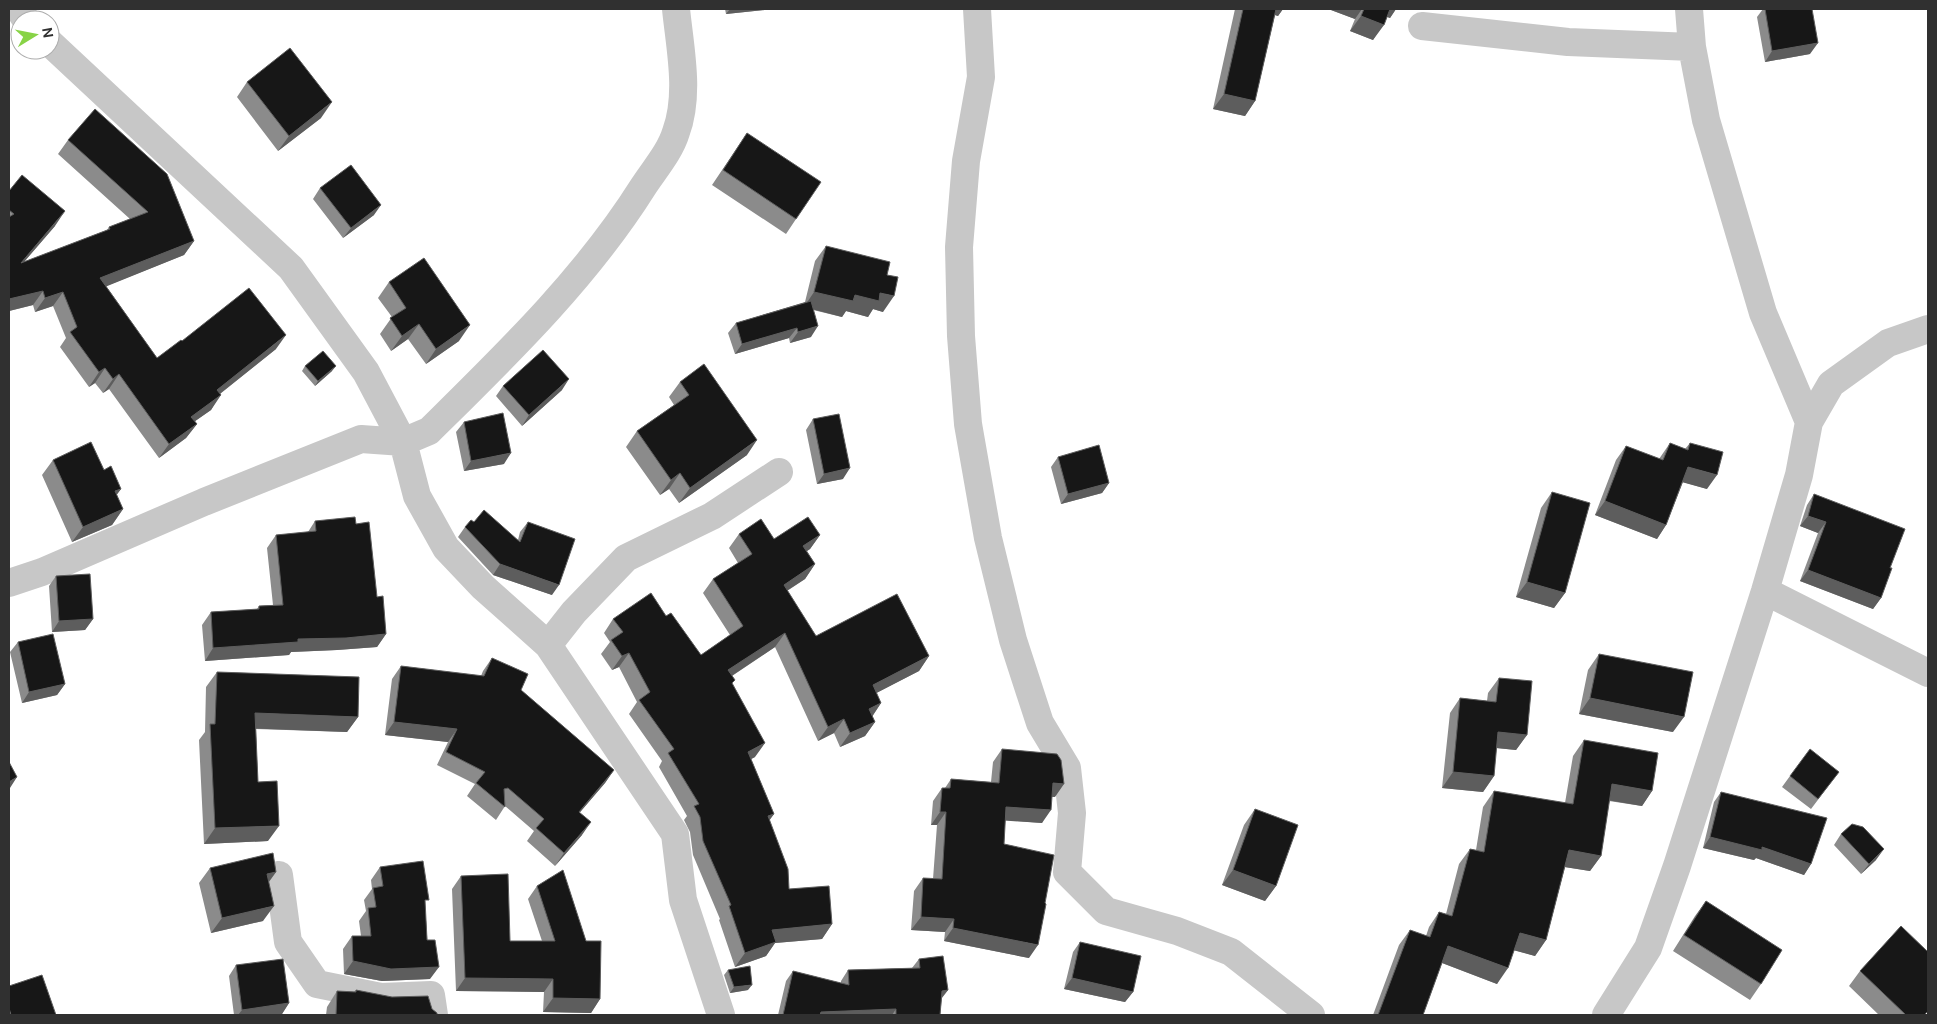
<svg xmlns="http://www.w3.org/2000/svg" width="1937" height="1024" viewBox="0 0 1937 1024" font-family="'DM Sans',sans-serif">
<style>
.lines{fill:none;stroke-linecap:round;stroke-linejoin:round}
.minor{stroke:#c7c7c7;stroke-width:28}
.wall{fill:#8b8b8b}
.shaded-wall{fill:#5d5d5d}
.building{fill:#171717;stroke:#5d5d5d}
</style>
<rect width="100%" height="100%" fill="#fff"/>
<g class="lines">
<path class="minor" d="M19 9 26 20
M977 9 981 77 966 161 959 247 961 336 968 424 988 538 1013 640 1040 723 1067 768 1072 813 1067 872 1106 911 1177 931 1231 952 1311 1015
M1689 9 1692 47 1706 120 1763 313 1809 422
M1422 26 1568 42 1692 47
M50 43 291 268 366 372 403 442 417 496 446 548 483 587 548 645 675 834 683 900 721 1015
M9 583 42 572 204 502 361 439 403 442 429 431C506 355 585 279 643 187 654 170 670 152 676 132 690 94 680 48 676 9
M1765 591 1928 673
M548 645 574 612 626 558 712 516 779 472
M279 875 288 942 317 984 381 997 431 995 434 1015
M1606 1015 1648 948 1677 866 1765 591 1799 475 1809 422 1831 384 1888 343 1928 329"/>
</g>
<path class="wall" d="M725 9H775L726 14Z
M1235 9H1283L1278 16 1275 15 1255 101 1245 116 1213 109Z
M1332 9H1396L1390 18 1387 17 1373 40 1350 31 1355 19 1331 10Z
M1763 9H1812L1810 54 1765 62 1757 17Z
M247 82 321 118 278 151 237 97Z
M747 133 796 219 786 234 712 185Z
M68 140 194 241 184 255 106 286 157 358 182 341 276 349 220 394 211 410 195 421 197 424 186 438 159 458 109 389 103 393 95 383 89 387 60 347 66 338 53 306 35 312 33 305 9 311V191L55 226 24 262 107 230 109 227 130 219 58 154Z
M320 188 374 215 343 238 313 199Z
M826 246 887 275 883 312 873 309 868 317 846 311 842 317 813 310 811 337 790 343 789 338 735 354 728 333 736 323 805 302 815 261Z
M389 282 459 341 426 364 408 339 391 351 380 334 392 317 378 298Z
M305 366 332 371 315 386 302 371Z
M680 382 747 455 679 503 669 489 660 495 626 447 637 431 674 405 669 397Z
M503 386 562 390 522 426 496 396Z
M813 419 843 479 817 484 806 430Z
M464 422 504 464 464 471 456 432Z
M1670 443 1685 449 1690 443 1707 489 1683 482 1666 525 1657 539 1595 515 1616 460 1626 446 1659 459Z
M1058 457 1109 483 1102 493 1061 504 1051 467Z
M53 460 104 470 121 489 116 495 123 509 112 525 72 542 42 475Z
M1552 492 1565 593 1554 608 1516 597 1541 508Z
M1814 494 1890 568 1881 598 1873 609 1800 581 1818 533 1800 526 1807 505Z
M315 521 356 524 377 597 386 634 377 647 337 650 291 652 289 655 205 661 202 625 211 612 257 609 259 606 273 605 267 548 276 535 308 532Z
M474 522 518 540 520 532 528 522 552 595 493 575 458 537 465 527Z
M739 534 774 539 820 535 810 549 807 551 815 564 805 579 787 591 816 636 929 656 919 671 876 693 881 703 872 717 875 722 865 736 840 747 834 733 818 741 775 647 732 676V684L755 757 751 759 774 814 769 820 789 889 832 924 822 939 775 943 766 956 735 967 719 920 720 919 693 855 690 832 684 820 687 816 659 767 662 761 629 714 637 702 619 667 612 670 601 654 610 642 604 633 613 619 666 616 701 655 730 635 703 593 713 579 738 563 729 548Z
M56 576 93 619 85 630 52 632 49 586Z
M18 642 65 684 57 695 22 703 10 652Z
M1599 654 1673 732 1579 714 1588 670Z
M492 658 521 690 614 770 605 783 580 812 582 835 555 866 527 841 534 831 505 806 496 820 467 796 475 784 437 765 448 742 385 735 392 679 401 666 481 676 483 671Z
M217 672 358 717 347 732 256 729 258 782 268 841 204 844 199 740 205 732 206 687Z
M1499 678 1527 735 1516 750 1496 748 1494 776 1483 792 1442 788 1450 713 1460 698 1487 701 1488 693Z
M1584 740 1652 791 1642 806 1609 801 1601 856 1590 871 1565 867 1546 940 1535 956 1514 950 1497 984 1442 963 1423 1015H1373L1399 945 1410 930 1426 936 1429 927 1439 912 1446 914 1459 864 1470 849 1476 850 1483 807 1494 791 1565 803 1573 756Z
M1002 749 1055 797H1052L1042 823 1005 820 1004 844 1029 958 944 941 945 932 911 930 914 891 923 878 933 879 937 825H931L933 801 942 788H945L951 779 991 782 993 762Z
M1839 772 1811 809 1782 787 1790 776Z
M1721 792 1811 864 1804 875 1756 858 1754 860 1703 848 1714 802Z
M1255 809 1276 886 1265 901 1222 885 1244 825Z
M1841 834 1876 860 1861 874 1834 845Z
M380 867 425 905 430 979 382 981 344 974 343 949 352 936H361L359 921 366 911 364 900 372 889 371 880Z
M210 868 276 872 269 882 263 921 211 933 199 883Z
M461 876 510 941H542L528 899 537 886 600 999 591 1013 543 1012 544 992 456 991 452 889Z
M1706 901 1761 984 1750 1000 1673 951 1695 916Z
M1080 942 1133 992 1125 1002 1064 989 1073 952Z
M919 959 948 990 942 998 940 1015H778L786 981 793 971 841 983V981L848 970 912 968Z
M236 965 289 1003 282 1014 270 1015H234L229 976Z
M728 970 748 990 730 993 724 975Z
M1860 971 1928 1015H1879L1849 986Z
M356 990 432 1009 437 1015H326L327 1007 337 991 354 992Z"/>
<path class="shaded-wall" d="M730 9H775L726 14Z
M1270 9H1283L1278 16 1268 13Z
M1332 9H1362L1355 19 1331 10Z
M1388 9H1396L1390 18 1383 15Z
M1361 16 1384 25 1373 40 1350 31Z
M1818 43 1810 54 1765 62 1772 51Z
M1224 94 1255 101 1245 116 1213 109Z
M332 102 321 118 278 151 289 136Z
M381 205 374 215 343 238 351 228Z
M65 211 55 226 11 277 21 263Z
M194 241 184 255 90 293 100 278Z
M43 291 33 305 9 311V299Z
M63 292 53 306 35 312 45 298Z
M814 292 855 295 880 293 894 296 883 312 873 309 868 317 846 311 842 317 804 307Z
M419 324 408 339 391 351 402 336Z
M470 325 459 341 426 364 436 349Z
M818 326 811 337 790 343 798 332Z
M797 328 789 338 735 354 742 344Z
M286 335 276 349 207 404 217 390Z
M336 366 332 371 315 386 318 381Z
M105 368 95 383 89 387 99 372Z
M119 374 109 389 103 393 113 379Z
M569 379 562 390 522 426 529 415Z
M221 395 211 410 181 431 191 417Z
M197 424 186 438 159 458 169 444Z
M757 440 747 455 679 503 690 488Z
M511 453 504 464 464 471 471 461Z
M1688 467 1717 475 1707 489 1678 481Z
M850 468 843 479 817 484 824 474Z
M680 473 669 489 660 495 671 480Z
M1109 483 1102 493 1061 504 1068 494Z
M121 489 110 504 115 491Z
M1605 501 1666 525 1657 539 1595 515Z
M123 509 112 525 72 542 83 527Z
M1808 516 1826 522 1818 533 1800 526Z
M820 535 810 549 793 560 803 546Z
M500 564 559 585 552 595 493 575Z
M815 564 805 579 774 599 784 585Z
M1808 570 1881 598 1873 609 1800 581Z
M1527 582 1565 593 1554 608 1516 597Z
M93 619 85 630 52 632 59 621Z
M785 633 775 647 718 685 728 670Z
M386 634 377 647 337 650 291 652 289 655 205 661 213 648 298 639Z
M629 653 619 667 612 670 622 656Z
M929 656 919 671 863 700 873 685Z
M65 684 57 695 22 703 29 692Z
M1590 698 1684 717 1673 732 1579 714Z
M881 703 871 718 869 709Z
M255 713 358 717 347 732 244 728Z
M844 719 834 733 818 741 828 727Z
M394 722 457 729 448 742 385 735Z
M875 722 865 736 840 747 850 733Z
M1498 732 1527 735 1516 750 1487 747Z
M765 743 755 757 738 766 748 752Z
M614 770 605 783 570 824 579 812Z
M1453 772 1494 776 1483 792 1442 788Z
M17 777 10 788H9V782Z
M1053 783 1064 784 1055 797 1044 796Z
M1612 784 1652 791 1642 806 1601 799Z
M1006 807 1051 810 1042 823 997 820Z
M940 812H946L937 825H931Z
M774 814 764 828 768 816Z
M591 822 582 835 555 866 564 853Z
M279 826 268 841 204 844 215 828Z
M1710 837 1762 847 1811 864 1804 875 1756 858 1754 860 1703 848Z
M1884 849 1876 860 1861 874 1869 864Z
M1569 850 1601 856 1590 871 1558 866Z
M1233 870 1276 886 1265 901 1222 885Z
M276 872 265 887 267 874Z
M274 906 263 921 211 933 222 918Z
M921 917 954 919 945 932 911 930Z
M832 924 822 939 775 943 766 956 735 967 745 953 772 930Z
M953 928 1038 945 1029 958 944 941Z
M1520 933 1546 940 1535 956 1509 949Z
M1448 946 1508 968 1497 984 1437 961Z
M353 961 439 967 430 979 382 981 344 974Z
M465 978 553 979 544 992 456 991Z
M1072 978 1133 992 1125 1002 1064 989Z
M752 985 748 990 730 993 734 987Z
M948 990 940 1000 942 991Z
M553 998 600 999 591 1013 543 1012Z
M289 1003 282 1014 270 1015H238L242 1010Z
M896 1009 892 1015H818L821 1012Z"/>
<path class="building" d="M1243 9H1276L1255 101 1224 94Z
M1364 9H1390L1384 25 1361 16Z
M1765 9H1812L1818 43 1772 51Z
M290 48 332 102 289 136 247 82Z
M95 109 167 174 194 241 100 278 157 358 181 340 182 341 249 288 286 335 217 390 221 395 191 417 197 424 169 444 119 374 113 379 105 368 99 372 70 332 77 327 63 292 45 298 43 291 9 299V217L14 214 9 210V191L22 175 65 211 21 263 110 229 109 227 148 212 68 140Z
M747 133 821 182 796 219 723 170Z
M351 165 381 205 351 228 320 188Z
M826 246 890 262 887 275 898 277 894 296 880 293 879 301 855 295 853 301 814 292Z
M424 258 470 325 436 349 419 324 402 336 390 318 406 308 389 282Z
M811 301 818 326 798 332 797 328 742 344 736 323Z
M543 350 569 379 529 415 503 386Z
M323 351 336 366 318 381 305 366Z
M704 364 757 440 690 488 680 473 671 480 637 431 689 395 680 382Z
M503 413 511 453 471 461 464 422Z
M839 414 850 468 824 474 813 419Z
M91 442 104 470 111 466 121 489 115 491 123 509 83 527 53 460Z
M1670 443 1688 450 1690 443 1723 452 1717 475 1688 467 1666 525 1605 501 1626 446 1663 460Z
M1099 445 1109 483 1068 494 1058 457Z
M1552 492 1590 503 1565 593 1527 582Z
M1814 494 1905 529 1890 568H1892L1881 598 1808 570 1826 522 1808 516Z
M484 510 520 542 528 522 575 539 559 585 500 564 465 527 471 520 474 522Z
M355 517 356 524 369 522 377 597 383 596 386 634 346 638 298 639V642L213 648 211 612 259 609V606L283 605 276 535 316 531 315 521Z
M808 517 820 535 803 546 815 564 784 585 816 636 897 594 929 656 873 685 881 703 869 709 875 722 850 733 844 719 828 727 785 633 728 670 735 680 732 683 765 743 748 752 774 814 768 816 788 869 789 889 829 886 832 924 772 930 776 942 745 953 729 906 731 905 703 841 700 817 694 806 699 804 668 753 674 749 639 700 650 692 629 653 622 656 611 640 623 632 613 619 651 593 666 616 671 613 701 655 743 626 713 579 752 554 739 534 761 519 774 539Z
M90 574 93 619 59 621 56 576Z
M53 634 65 684 29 692 18 642Z
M1599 654 1693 672 1684 717 1590 698Z
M492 658 528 674 521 690 614 770 579 812 591 822 564 853 536 828 544 819 508 788 504 789 505 807 476 783 485 772 446 752 457 729 394 722 401 666 484 676Z
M217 672 359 677 358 717 255 713 258 782 277 781 279 826 215 828 210 724H215Z
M1499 678 1532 681 1527 735 1498 732 1494 776 1453 772 1460 698 1496 702Z
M1584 740 1658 753 1652 791 1612 784 1601 856 1569 850 1546 940 1520 933 1508 968 1448 946 1423 1015H1378L1410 930 1430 937 1439 912 1452 916 1470 849 1484 852 1494 791 1573 804Z
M1002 749 1057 754 1061 760 1064 784 1053 783 1051 810 1006 807 1004 844 1054 855 1045 903 1046 904 1038 945 953 928 954 919 921 917 923 878 942 879 946 812H940L942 788H950L951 779 999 783Z
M1810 749 1839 772 1818 799 1790 776Z
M9 762 17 777 9 782Z
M1721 792 1827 818 1811 864 1762 847V850L1710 837Z
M1255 809 1298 825 1276 886 1233 870Z
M1852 824 1863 827 1884 849 1869 864 1841 834Z
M273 853 276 872 267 874 274 906 222 918 210 868Z
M423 861 429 900H425L427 940H435L439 967 391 969 353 961 352 936H371L368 908 376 907 373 888 383 886 380 867Z
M563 870 586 941H601L600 999 553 998V979L465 978 461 876 508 874 510 941H555L537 886Z
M1706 901 1782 950 1761 984 1684 935Z
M1901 926 1928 952V1011L1924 1015H1906L1860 971Z
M1080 942 1141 956 1133 992 1072 978Z
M943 956 948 990 942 991 940 1015H896V1009L821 1012 820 1015H783L793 971 849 985 848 970 920 968 919 959Z
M283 959 289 1003 242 1010 236 965Z
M750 966 752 985 734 987 728 970Z
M42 975 56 1015H11L9 1008V986Z
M356 990 392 997 428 996 432 1009 437 1013V1015H336L337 991 356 992Z"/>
<rect width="1937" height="1024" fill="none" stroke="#303030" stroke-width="20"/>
<g transform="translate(35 35) rotate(80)"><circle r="24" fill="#ffffff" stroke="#acacac"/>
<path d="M0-4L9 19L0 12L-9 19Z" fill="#88d346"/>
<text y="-8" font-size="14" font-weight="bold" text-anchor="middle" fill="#303030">N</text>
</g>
</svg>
